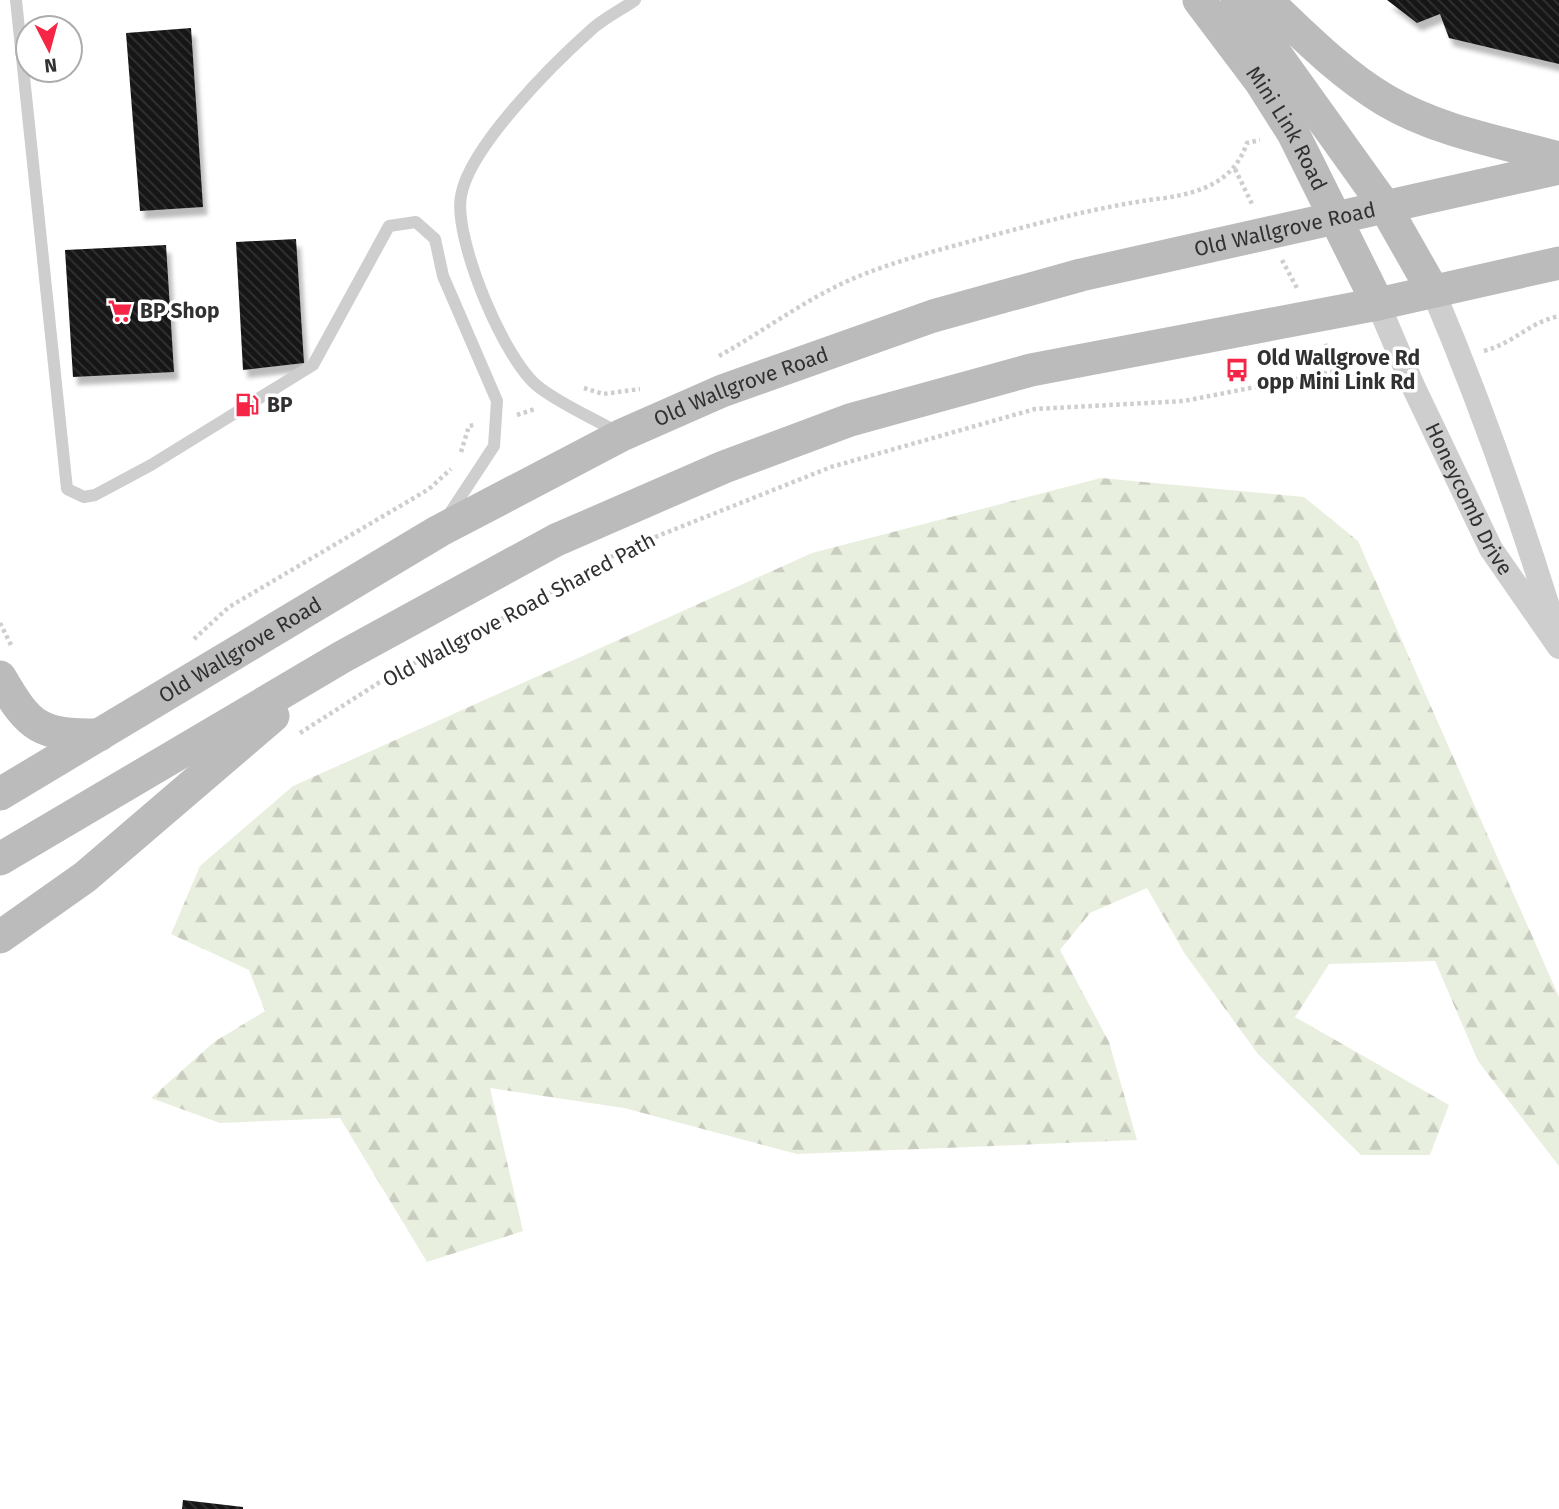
<svg xmlns="http://www.w3.org/2000/svg" width="1559" height="1509" viewBox="0 0 1559 1509" font-family="'Fira Sans',sans-serif">
<style>
.forest{fill:url(#forest-firs)}
.building{fill:url(#building-back-hatch);filter:url(#shadow)}
.lines{fill:none;stroke-linecap:round;stroke-linejoin:round}
.path{stroke:#cecece;stroke-width:4.5;stroke-dasharray:3.5 3.5;stroke-linecap:butt}
.service{stroke:#cecece;stroke-width:12}
.minor{stroke:#cecece;stroke-width:24}
.secondary{stroke:#bbb;stroke-width:33}
.labels{text-anchor:middle;stroke-width:7;stroke-linejoin:round;paint-order:stroke}
.street-label{font-size:21px;fill:#313131;stroke:#fff}
.poi-label{font-size:21px;font-weight:bold;fill:#313131;stroke:#fff;text-anchor:start}
</style>
<defs>
<pattern id="forest-firs" width="22" height="20" patternUnits="userSpaceOnUse" patternTransform="scale(1.75)"><rect width="22" height="20" fill="#e9efde"/><path d="M5 1l3.5 6h-7zM16 11l3.5 6h-7z" fill="#c8cdbf"/></pattern>
<pattern id="building-back-hatch" width="6" height="6" patternUnits="userSpaceOnUse" patternTransform="scale(1.75)"><rect width="6" height="6" fill="#181818"/><path d="M-1 5l2 2M0 0l6 6M5-1l2 2" fill="none" stroke="#313131"/></pattern>
<filter id="shadow"><feDropShadow dx="4.5" dy="8" stdDeviation="2" flood-color="#0004"/></filter>
</defs>
<rect width="100%" height="100%" fill="#fff"/>
<path class="forest" d="M1101 478 1304 497 1358 541 1559 997V1166L1478 1061 1435 961 1329 964 1295 1017 1449 1105 1430 1155H1361L1258 1054 1185 954 1147 888 1090 913 1060 950 1109 1042 1137 1140 797 1154 624 1108 490 1088 523 1231 427 1262 340 1118 220 1123 151 1098 214 1042 265 1011 249 970 171 934 200 866 293 786 812 553Z"/>
<path class="building" d="M1387 0H1559V64L1449 38 1440 14 1417 23Z
M191 28 203 207 140 211 126 33Z
M296 239 304 363 243 370 236 242Z
M166 245 174 372 73 377 65 250Z
M183 1500 243 1507V1509H182Z"/>
<g class="lines">
<path class="path" d="M1235 169 1253 206
M1282 260 1298 290
M1325 344 1337 371
M1484 351C1516 342 1528 323 1559 316
M719 356C764 331 804 300 852 279 897 260 946 248 994 235 1051 220 1106 205 1165 198 1203 192 1234 181 1247 143L1260 140
M584 388 603 394 640 389
M517 415 535 409
M461 452 469 426 474 425
M0 623 12 647
M194 639 229 607 429 489 451 469
M300 733 391 675 523 608 625 549 831 467 1035 409 1184 401 1337 371 1370 379 1380 377"/>
<path class="service" d="M16 0 67 489 84 497 95 495 151 465 313 365 389 226 416 222 435 239 443 276 497 401 494 446 448 516
M619 433C593 418 564 406 540 388 505 363 453 238 461 196 469 147 554 63 591 30 604 18 621 10 635 0"/>
<g class="minor">
<path d="M1433 291C1480 402 1520 515 1555 629"/>
<path id="s1" d="M1378 304 1413 386 1491 549 1559 647"/>
</g>
<g class="secondary">
<path id="s2" d="M1199 0 1260 81 1293 133 1378 304"/>
<path d="M1237 0 1384 205 1433 291"/>
<path d="M1266 0C1304 36 1340 73 1385 100 1437 131 1501 142 1559 158"/>
<path d="M0 677C30 729 40 735 99 735"/>
<path id="s3" d="M0 794 439 531 622 435 722 391 933 316 1081 275 1559 168"/>
<path d="M0 859 342 657 556 540 724 467 850 420 1031 370 1378 304 1559 263"/>
<path d="M0 937 85 877 273 716"/>
</g>
</g>
<defs>
<g id="supermarket-bare" transform="scale(1.89)"><path d="M-6-5.5h2.5l.6 2H6L4.5 2H-2.5L-4.4-4H-6ZM-1.5 3.2a1.3 1.3 0 1 0 .1 0ZM3 3.2a1.3 1.3 0 1 0 .1 0Z" fill="#f62545" stroke="#fff" stroke-width="2.5" paint-order="stroke"/></g>
<g id="bus-bare" transform="scale(1.89)"><path d="M-5-6H5V4H4V6H2V4H-2V6H-4V4H-5ZM-3.5-4V0h7V-4ZM-3.5 1.2v1.5H-2V1.2ZM2 1.2v1.5H3.5V1.2Z" fill="#f62545" stroke="#fff" stroke-width="2.5" paint-order="stroke"/></g>
<g id="fuel-bare" transform="scale(1.89)"><path d="M-5.5-6h7V0h2V4h1.3V-2.5L3-4.5l.8-.8L6-3V5H2.5V1h-1V6h-7ZM-4.2-4.7v3.2H.2V-4.7Z" fill="#f62545" stroke="#fff" stroke-width="2.5" paint-order="stroke"/></g>
</defs>
<g fill-rule="evenodd">
<use href="#supermarket-bare" x="120" y="311"/>
<use href="#bus-bare" x="1237" y="370"/>
<use href="#fuel-bare" x="247" y="405"/>
</g>
<g class="labels">
<g class="street-label">
<text dy="7" stroke="none"><textPath href="#s2" startOffset="156">Mini Link Road</textPath></text>
<text dy="7" stroke="none"><textPath href="#s3" startOffset="1414">Old Wallgrove Road</textPath></text>
<text dy="7" stroke="none"><textPath href="#s3" startOffset="847">Old Wallgrove Road</textPath></text>
<text dy="7" stroke="none"><textPath href="#s1" startOffset="215">Honeycomb Drive</textPath></text>
<text transform="translate(519 610) rotate(-28)" y="7">Old Wallgrove Road Shared Path</text>
<text dy="7" stroke="none"><textPath href="#s3" startOffset="280">Old Wallgrove Road</textPath></text>
</g>
<g class="poi-label">
<text x="140" y="318">BP Shop</text>
<text x="1257" y="365">Old Wallgrove Rd<tspan x="1257" dy="24">opp Mini Link Rd</tspan></text>
<text x="267" y="412">BP</text>
</g>
</g>
<g transform="translate(49 49) rotate(174)"><circle r="33" fill="#ffffff" stroke="#adadad" stroke-width="2"/>
<path d="M0-5L12 26L0 18L-12 26Z" fill="#f62545"/>
<text y="-10" font-size="19" font-weight="bold" text-anchor="middle" fill="#313131">N</text>
</g>
</svg>
